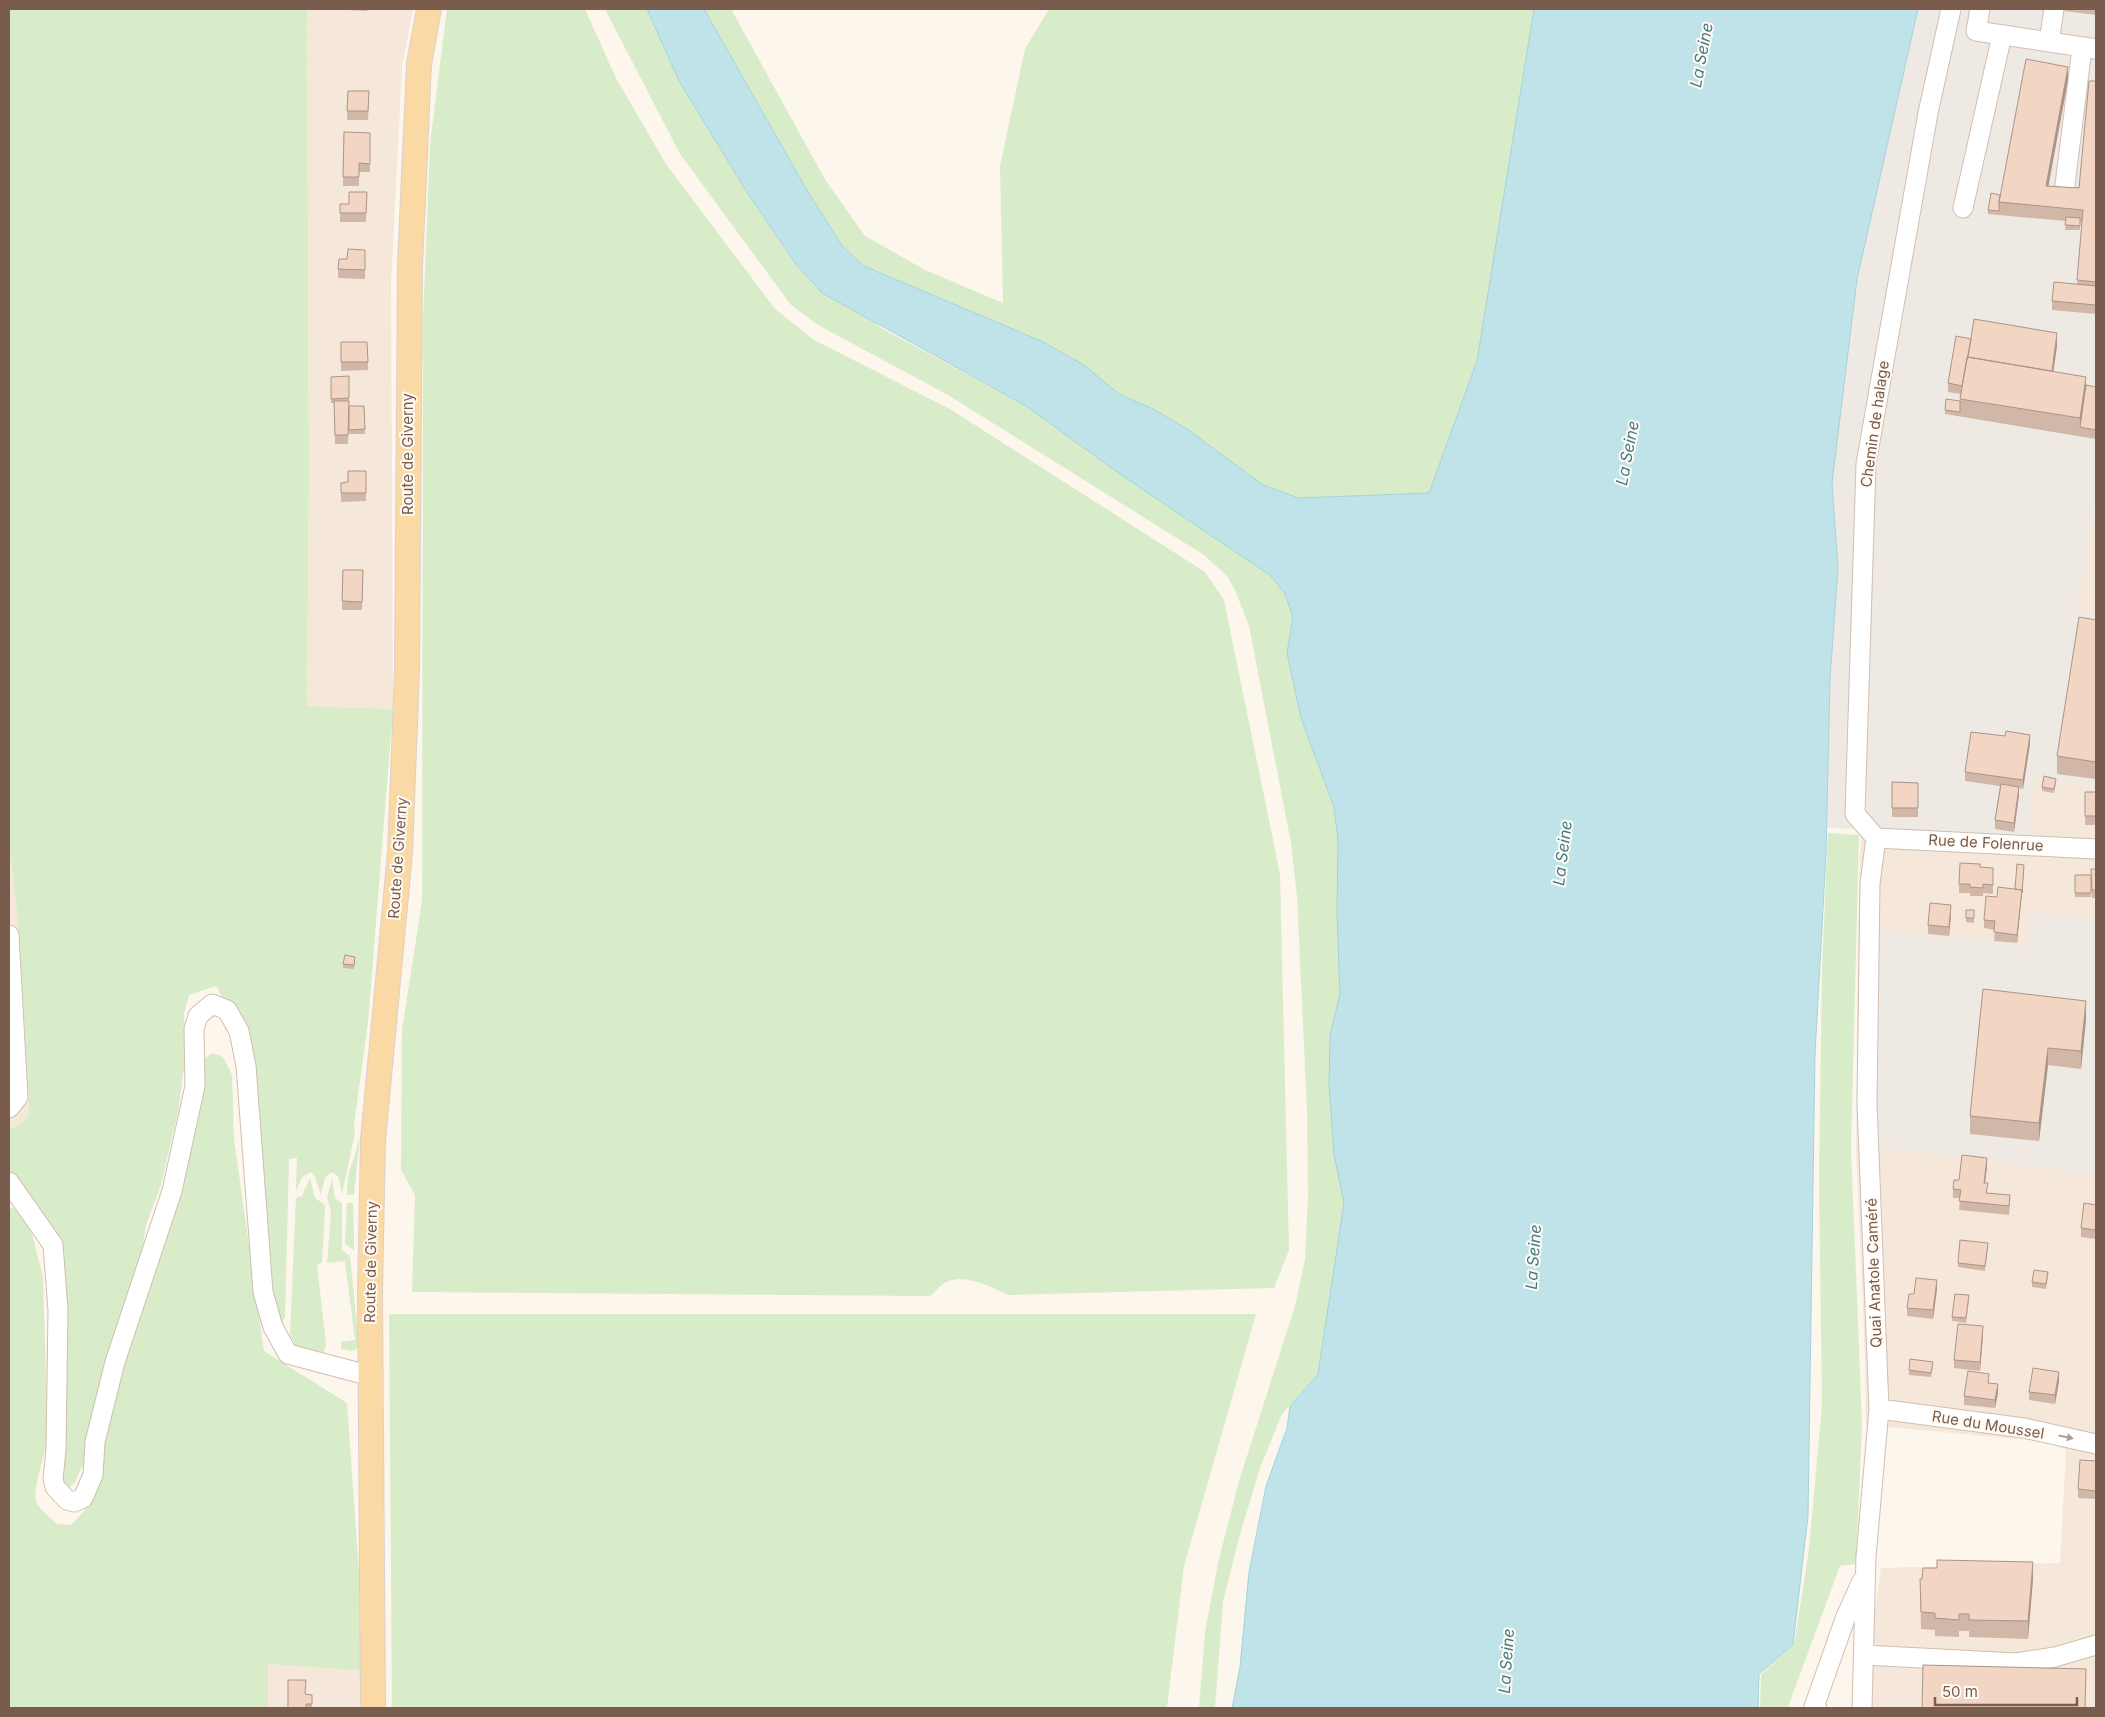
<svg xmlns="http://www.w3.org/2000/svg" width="2105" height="1717" viewBox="0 0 2105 1717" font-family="Inter,sans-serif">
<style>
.residential{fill:#f5e8da}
.industrial{fill:#efe9e4}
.green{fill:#d8ecc9}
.water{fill:#bfe3e8;stroke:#a5d3da}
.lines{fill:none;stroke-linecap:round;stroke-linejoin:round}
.minor-casing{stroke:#d1beb0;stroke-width:21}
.major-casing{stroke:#dad1cd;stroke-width:26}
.minor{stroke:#fff;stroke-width:19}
.major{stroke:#fbd9a5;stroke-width:24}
.wall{fill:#d1b7a8}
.shaded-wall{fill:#aa9588}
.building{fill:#f3d5c3;stroke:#aa9588}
.oneway{fill:#af9d94}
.labels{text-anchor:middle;stroke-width:4;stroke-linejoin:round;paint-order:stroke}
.street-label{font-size:15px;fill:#7a5c4d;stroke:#fffaf3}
.water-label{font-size:16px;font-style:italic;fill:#437c86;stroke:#fffaf3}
</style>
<rect width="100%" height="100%" fill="#fdf6ec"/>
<path class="residential" d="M307 9H413L402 67 391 284 393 709 307 706 309 473Z
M2096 501V616L2076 611Z
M2033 778 2096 787V918L2031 914 2027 946 1858 927 1861 830 2028 835Z
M9 845 19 930 29 1101 28 1116 17 1126 9 1128Z
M1876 1146 2096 1175V1708H1860L1881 1568 2060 1563 2066 1450 2049 1442 1866 1425 1865 1357 1856 1151Z
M268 1664 366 1671V1708H268Z"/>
<path class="industrial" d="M1918 9H2096V501L2076 611 2096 616V787L2033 778 2028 835 1826 828 1830 678 1838 568 1832 483 1857 279Z
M2031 914 2096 918V1175L1876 1146 1856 1151 1858 927 2027 946Z"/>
<path class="green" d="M9 9H307L309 473 307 706 393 709 368 1023 354 1124 355 1133 342 1194 338 1176 331 1172 325 1178 321 1195 315 1177 311 1172 302 1177 296 1191 297 1158 289 1159 285 1318 278 1325 271 1320 246 1041 216 986 189 995 184 1013 185 1060 178 1112 161 1185 146 1225 141 1260 93 1412 83 1465 75 1482 68 1489 56 1477 57 1255 9 1175V1128L17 1126 28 1116 29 1101 19 930 9 845Z
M447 9H585L616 78 666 164 775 309 814 340 950 409 1205 572 1224 600 1280 874 1289 1250 1274 1288 1008 1295C992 1287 962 1272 945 1283 939 1286 935 1292 930 1296L412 1292 415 1195 401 1170 402 1030 422 901 423 319 430 144Z
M605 9H647L679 81 745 189 793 262 883 329 1026 406 1120 474 1271 576 1285 594 1293 617 1287 653 1301 718 1334 807 1338 841 1337 913 1340 994 1330 1035 1329 1086 1334 1154 1344 1203 1319 1372 1282 1414 1260 1468 1240 1534 1223 1602 1215 1708H1199L1205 1632 1218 1563 1239 1481 1295 1306 1305 1259 1308 1197 1307 1110 1297 896 1291 843 1249 626 1235 590 1227 576 1204 555 948 395 818 325 791 305 680 154Z
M704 9H731L826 181 865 236 925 270 1003 303 1000 166 1025 49 1049 9H1534L1477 361 1429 493 1299 498 1263 485 1187 429 1155 410 1119 394 1084 365 1041 341 864 266 843 247 808 192Z
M1828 833 1859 835 1851 1148 1862 1423 1856 1564 1840 1566 1788 1707 1791 1708H1760L1761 1674 1794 1645 1809 1549 1822 1405 1819 1181 1822 967Z
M213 1053 223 1057 232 1075 234 1139 264 1351 347 1403 366 1671 268 1664V1708H9V1208H14L31 1230 43 1277 48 1438C45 1454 31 1492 37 1504 42 1511 51 1518 57 1524L71 1525 84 1511 93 1487 200 1061Z
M360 1137 354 1195H347L348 1176Z
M310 1178 315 1198 325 1205V1208L322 1263 317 1264 326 1344 324 1352 318 1357 298 1350 290 1334 296 1198 302 1196Z
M332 1179 335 1198 342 1203V1250L350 1256 359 1344 358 1348 352 1351 341 1349V1342L355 1340 345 1261 327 1263 331 1212 327 1197Z
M347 1203H353L354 1250 345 1244Z
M389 1314H1256L1184 1566 1167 1708H392Z"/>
<path class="water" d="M647 9H704L808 192 843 247 864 266 1041 341 1084 365 1119 394 1155 410 1187 429 1263 485 1299 498 1429 493 1477 361 1534 9H1918L1857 279 1832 483 1838 568 1830 678 1826 854 1815 1054 1808 1516 1793 1645 1759 1674 1758 1708H1232L1240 1667 1249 1572 1266 1486 1287 1428 1290 1406 1318 1374 1344 1203 1334 1154 1329 1086 1330 1035 1340 994 1337 913 1338 841 1334 807 1301 718 1287 653 1293 617 1285 594 1271 576 1120 474 1026 406 822 293 794 262 745 189 679 81Z"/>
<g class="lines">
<g class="minor-casing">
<path id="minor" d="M1980 9 1976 31 2096 49
M2049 42 2054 9
M2065 185 2082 48
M1963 208 2002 35
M1876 838 1855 814 1866 464 1928 113 1951 9
M1876 838 2096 849
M9 935 18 1097 9 1108
M9 1182 53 1245 58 1310 56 1450 53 1479 55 1487 67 1500 74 1502 83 1498 93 1475 95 1442 115 1362 172 1191 195 1086 194 1029 198 1016 212 1004 227 1010 239 1031 246 1066 263 1292 273 1327 288 1354 371 1376
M1879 1409 2024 1428 2096 1444
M1864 1655 2016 1663 2055 1657 2096 1645
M1817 1708 1814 1707 1845 1619 1862 1581
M1862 1708 1866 1557 1879 1409 1867 1103 1870 883 1876 838"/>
</g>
<g class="major-casing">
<path id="major" d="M373 1708 370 1293 373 1140 400 853 407 671 410 265 419 64 429 9"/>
</g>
<use href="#minor" class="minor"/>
<use href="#major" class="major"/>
</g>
<path class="wall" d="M346 9H367V11L346 10Z
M2065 9H2096V15L2065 11Z
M2068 80 2048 186 2079 188 2096 81V314L2052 310V301L2077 284 2082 223 2080 222V230H2065L2066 221 1988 214V210L2000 195Z
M348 91 369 100 368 120H347Z
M344 132 370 133V172H359V186H343Z
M367 192 366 222H340V204H349Z
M365 250V279L338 278V269L347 259Z
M1971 339 2057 346 2053 371 2086 385 2096 387V439L1945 414V410L1960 401 1961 394 1948 392V383Z
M341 342 368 362V370L341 371Z
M349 376V406H364L365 434H349V410L348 444H335L334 403H331V377Z
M366 471V501L341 502V483L348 482Z
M343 570H363L362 610H342Z
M2096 620V779L2057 774V756Z
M2030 744 2023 789 2019 788V795L2014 832 1995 829V820L2000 786 1965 781V772Z
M1892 782 1918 783V817H1892Z
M2056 783 2054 793 2042 791V787Z
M2085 792H2096V825H2085Z
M1980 867 1993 868V894L1983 893V896H1970V893H1959V884Z
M2096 869V898H2092L2091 887V897H2075V875H2091Z
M2024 870 2017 943 1994 941 1995 930 1984 928V920L1997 897 2015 889Z
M1974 910V923L1966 922V918Z
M1951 914 1949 936 1928 934V925Z
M355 961 354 969 343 968V964Z
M1983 989 2086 1019 2081 1069 2048 1065 2039 1141 1970 1134V1116Z
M1987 1167 1985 1183 1987 1193 2010 1204 2009 1215 1959 1210 1960 1198H1953V1189L1959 1180Z
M2096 1205V1239L2081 1237V1228Z
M1988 1247 1985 1271 1958 1267V1263Z
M2048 1277 2046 1289 2032 1287V1282Z
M1937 1289 1933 1319 1907 1316V1308L1914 1294Z
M1969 1299 1966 1323 1952 1321V1317Z
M1983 1335 1980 1371 1954 1368V1360Z
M1933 1366 1931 1377 1909 1375V1370Z
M2059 1381 2055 1404 2029 1400V1392Z
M1989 1383 1998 1393 1995 1408 1964 1405V1396Z
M2096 1461V1499L2078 1498V1489Z
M1920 1579H2033L2028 1639 1969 1637V1631H1959V1637L1935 1636V1630L1921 1629Z
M306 1694 312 1695V1708H288Z"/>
<path class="shaded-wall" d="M2068 67V80L2046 199V186Z
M2057 333V346L2051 388V375Z
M2086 377V394L2080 427V436V418Z
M2030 735V744L2023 789V780Z
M2019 787V795L2014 832V823Z
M2024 865V870L2017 943V935Z
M1951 905V914L1949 936V927Z
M2086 1001V1019L2081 1069V1051Z
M2048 1048V1065L2039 1141V1123Z
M1987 1158V1167L1984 1191V1183Z
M1937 1280V1289L1933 1319V1310Z
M1983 1326V1335L1980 1371V1362Z
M2059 1372V1381L2055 1404V1395Z
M1998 1384V1393L1995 1408V1400Z
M2033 1562V1579L2028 1639V1621Z"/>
<path class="building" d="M2026 59 2068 67 2046 186 2079 188 2089 81H2096V282L2077 280 2083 210 1999 202Z
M348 91H369L368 111H347Z
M344 132 370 133V164L359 163V177H343Z
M349 192H367L366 213H340V204H349Z
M1991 193 2000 195 1999 202V211L1988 210Z
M2066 217 2080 218V226L2065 225Z
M348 249 365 250V270L338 269 339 259H347Z
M2054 282 2096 286V305L2052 301Z
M1974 319 2057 333 2052 371 1968 357Z
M1956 336 1971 339 1962 386 1948 383Z
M341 342H367L368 362H341Z
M1967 357 2086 377 2080 418 1960 399Z
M349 376V398L331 399V377Z
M2086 385 2096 387V430L2080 427Z
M1946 399 1960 401V412L1945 410Z
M334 401H349L348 435H335Z
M349 406H364L365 429 349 430Z
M348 471H366V493H341V483L348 482Z
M343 570H363L362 602 342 601Z
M2079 617 2096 620V762L2057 756Z
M2006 731 2030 735 2023 780 1965 772 1971 732 2005 736Z
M2044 776 2056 779 2054 789 2042 787Z
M1892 782 1918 783V808H1892Z
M2001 784 2019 787 2014 823 1995 820Z
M2085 792H2096V816H2085Z
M1960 863 1980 864V867L1993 868V885L1983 884V888L1970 887V884H1959Z
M2017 864 2024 865 2022 893V890L2015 889Z
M2091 869H2096V890H2092Z
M2075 875H2091V893H2075Z
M1998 887 2022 890 2017 935 1994 932 1995 921 1984 920 1986 896 1997 897Z
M1930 903 1951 905 1949 927 1928 925Z
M1966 910H1974V918H1966Z
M345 955 355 957 354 965 343 964Z
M1983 989 2086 1001 2081 1051 2048 1048 2039 1123 1970 1116Z
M1962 1155 1987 1158 1984 1183H1988L1986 1193 2010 1195 2009 1206 1959 1201 1961 1190 1953 1189 1954 1180H1959Z
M2084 1203 2096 1205V1230L2081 1228Z
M1960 1240 1988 1243 1985 1266 1958 1263Z
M2034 1270 2048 1272 2046 1284 2032 1282Z
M1916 1278 1937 1280 1933 1310 1907 1308 1909 1294H1914Z
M1955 1294 1969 1295 1966 1318 1952 1317Z
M1958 1324 1983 1326 1980 1362 1954 1360Z
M1910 1359 1933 1362 1931 1373 1909 1370Z
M2033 1368 2059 1372 2055 1395 2029 1392Z
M1968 1371 1989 1374 1988 1383 1998 1384 1995 1400 1964 1396Z
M2080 1460 2096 1461V1491L2078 1489Z
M1937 1560 2033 1562 2028 1621 1969 1620V1614H1959V1620L1935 1618V1613L1921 1612 1920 1579H1922L1923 1568H1937Z
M1923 1665 2086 1669 2085 1708H1922Z
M288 1680H306L305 1694 312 1695V1704H306V1708H288Z"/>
<defs><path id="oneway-solid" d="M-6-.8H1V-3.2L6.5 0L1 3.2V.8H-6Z" transform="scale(1.25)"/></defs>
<use class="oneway" href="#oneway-solid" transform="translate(2066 1437) rotate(12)"/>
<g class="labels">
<g class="street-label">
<text transform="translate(1875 424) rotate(-82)" y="5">Chemin de halage</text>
<text transform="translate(408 454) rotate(-90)" y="5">Route de Giverny</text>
<text transform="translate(1986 843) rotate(3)" y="5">Rue de Folenrue</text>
<text transform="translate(398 858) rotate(-86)" y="5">Route de Giverny</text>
<text transform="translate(371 1262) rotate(-89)" y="5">Route de Giverny</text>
<text transform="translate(1874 1273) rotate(-92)" y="5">Quai Anatole Caméré</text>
<text transform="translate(1988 1425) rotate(9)" y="5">Rue du Moussel</text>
</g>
<g class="water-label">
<text transform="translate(1701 55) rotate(-79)" y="6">La Seine</text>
<text transform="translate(1627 453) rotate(-79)" y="6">La Seine</text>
<text transform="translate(1562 853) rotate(-83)" y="6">La Seine</text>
<text transform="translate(1533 1257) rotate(-86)" y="6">La Seine</text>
<text transform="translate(1506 1661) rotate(-86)" y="6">La Seine</text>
</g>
</g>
<rect width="2105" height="1717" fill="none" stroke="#7a5c4d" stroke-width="20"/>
<path d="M1935 1697v8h142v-8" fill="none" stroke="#7a5c4d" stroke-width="2.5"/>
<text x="1942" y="1697" font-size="15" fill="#7a5c4d" stroke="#fffaf3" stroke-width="4" paint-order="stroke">50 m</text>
</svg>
